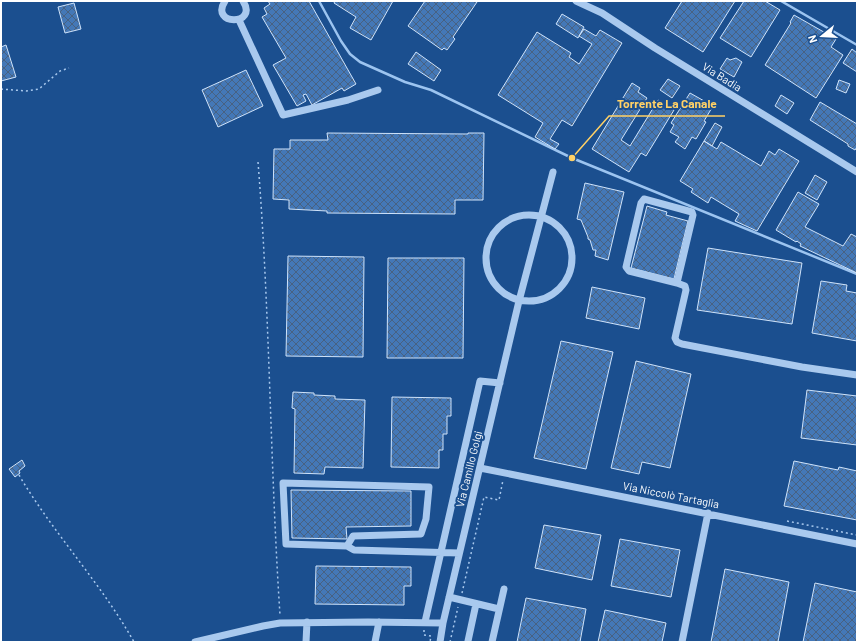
<svg xmlns="http://www.w3.org/2000/svg" width="858" height="643" viewBox="0 0 858 643" font-family="Barlow,sans-serif">
<style>
.lines{fill:none;stroke-linecap:round;stroke-linejoin:round}
.stream{stroke:#9cc4f0;stroke-width:2.5}
.building{fill:url(#building-cross-hatch);stroke:#cfe3fa}
.path{stroke:#a9c9ee;stroke-width:1.5;stroke-dasharray:2 3;stroke-linecap:butt}
.minor{stroke:#a9c9ee;stroke-width:7}
.labels{text-anchor:middle;stroke-width:4;stroke-linejoin:round;paint-order:stroke}
.street-label{font-size:11px;fill:#fff;stroke:#1b4f8f}
.leader{fill:none;stroke:#ffd166;stroke-width:1.5}
.callout-dot{fill:#ffd166;stroke:#1b4f8f;stroke-width:1.5}
.callout-label{font-size:12px;text-anchor:middle;font-weight:bold;fill:#ffd166;stroke:#1b4f8f;stroke-width:4;stroke-linejoin:round;paint-order:stroke}
</style>
<defs>
<pattern id="building-cross-hatch" width="8" height="8" patternUnits="userSpaceOnUse"><rect width="8" height="8" fill="#4478b7"/><path d="M0 0l8 8M0 8l8-8" fill="none" stroke="#486282"/></pattern>
</defs>
<rect width="100%" height="100%" fill="#1b4f8f"/>
<g class="lines">
<path class="stream" d="M319 1 341 41 350 54 360 62 405 82 431 90 572 158 857 274
M781 1 857 45"/>
</g>
<path class="building" d="M268 1H309L356 84 344 91 342 88 312 105 306 94 303 95 306 101 297 106 273 65 286 58 262 17 267 14 264 8 270 4Z
M335 1H393L371 40 350 28 356 17 334 3Z
M425 1H476L477 2 453 37 455 39 447 50 444 48 442 50 408 26Z
M682 1H735L703 52 665 28Z
M744 1H765L780 10 751 57 720 38Z
M74 3 81 29 65 33 58 7Z
M562 14 584 27 578 38 556 24Z
M794 15 836 39 831 47 843 55 816 98 765 65 791 23 790 22Z
M584 29 596 36 600 30 622 43 572 126 562 120 550 139 559 144 555 149 535 137 543 123 498 95 537 32 571 53 569 57 579 64 592 44 579 36Z
M6 45 16 77 1 81V47Z
M852 49 857 53V72L843 63Z
M416 52 441 70 434 81 408 64Z
M727 58 730 60 736 58 742 62 734 77 720 69Z
M246 70 263 106 218 127 202 90Z
M668 79 680 86 672 98 660 90Z
M839 80 850 84 846 93 836 89Z
M632 83 640 88 638 92 647 98 621 140 630 146 658 100 674 110 646 156 641 153 629 172 592 149Z
M690 93 713 106 704 121 706 122 696 139 692 137 685 149 675 142 679 137 670 132 674 125 671 123Z
M781 95 794 103 787 114 775 106Z
M820 102 857 124V147L855 150 848 146V144L810 120Z
M715 123 722 127 712 146 704 141Z
M327 133 468 134V133H484L483 200H455V214L327 213V211L289 209V200L273 199 274 149H290V140H328Z
M704 141 717 149 721 142 761 166 769 151 775 155 779 149 799 161 757 231 735 221 739 214 711 197 708 203 691 192 693 189 680 181Z
M815 175 827 182 817 200 805 193Z
M585 183 624 192 608 260 595 256 596 250H593L590 240 588 239V237L581 220 577 219Z
M798 192 819 204 805 227 843 246 851 234 857 237V273L800 246 801 244 797 241 796 242 776 230Z
M647 206 667 212 666 215 688 221 674 279 631 268Z
M708 248 802 263 792 324 697 310Z
M288 256 364 257 363 357 286 356Z
M388 258H464L463 358H387Z
M821 281 847 285 846 291 857 293V341L812 333Z
M592 287 645 298 639 329 586 318Z
M561 341 613 352 586 469 534 458Z
M636 361 691 374 670 468 642 462 639 474 611 468Z
M807 390 857 396V445L801 438Z
M293 392 314 393V395L335 396V399L365 400 363 468 325 467 324 474 294 473 295 409 292 408Z
M392 397 451 398V416H447V434H443V450H439V468L391 467Z
M22 460 25 466 19 471 20 473 15 477 9 469Z
M794 461 838 470 839 467 857 471V520L784 506Z
M291 490 411 491V526L346 527 347 539 292 538Z
M544 525 601 535 592 580 535 568Z
M620 539 680 550 671 597 611 586Z
M316 566 411 567V586H404V605L315 604Z
M725 569 789 582 778 642H711Z
M815 583 857 592V642H803Z
M526 598 586 609 580 642H517Z
M605 610 666 623 662 642H598Z"/>
<g class="lines">
<path class="path" d="M1 89 26 91 39 89 60 71 69 68
M258 162C270 313 270 464 280 615
M19 475C53 533 101 583 134 642
M787 521 857 535
M462 593 484 497 499 500 503 480
M424 630V635L431 636 430 642
M450 642 458 607"/>
<path class="minor" d="M225 1C209 26 259 26 243 1
M576 1 602 13 655 48 857 172
M239 20 283 115 348 100 378 90
M486 258a43 43 0 1 1 86 0a43 43 0 1 1-86 0Z
M677 283 693 215 692 212 644 199 641 203 626 267 629 271 677 283 685 286 686 290 675 338 677 342 682 344 802 367 857 375
M480 468 857 544
M283 483 429 487 426 519 421 534 353 536 347 546 286 544Z
M347 546 354 550 459 553
M449 597 499 609
M425 622 480 381 500 383
M468 641 476 604
M195 642 263 626 280 623 368 622 443 623
M306 642 307 622
M375 642 379 622
M440 642 443 623 519 301 553 172
M492 642 504 589
M682 642 708 513"/>
</g>
<g class="labels">
<g class="street-label">
<text transform="translate(722 77) rotate(32)" y="4">Via Badia</text>
<text transform="translate(469 469) rotate(-76)" y="4">Via Camillo Golgi</text>
<text transform="translate(671 495) rotate(11)" y="4">Via Niccolò Tartaglia</text>
</g>
</g>
<path class="leader" d="M572 158L609 116H725"/>
<circle class="callout-dot" cx="572" cy="158" r="4"/>
<g class="callout-label">
<text x="667" y="108">Torrente La Canale</text>
</g>
<rect width="858" height="643" fill="none" stroke="#ffffff" stroke-width="4"/>
<g transform="translate(822 36) rotate(252)" stroke="#1b4f8f" stroke-width="3" paint-order="stroke">
<path d="M0-3L7 15L0 10L-7 15Z" fill="#ffffff"/>
<text y="-6" font-size="11" font-weight="bold" text-anchor="middle" fill="#ffffff">N</text>
</g>
</svg>
